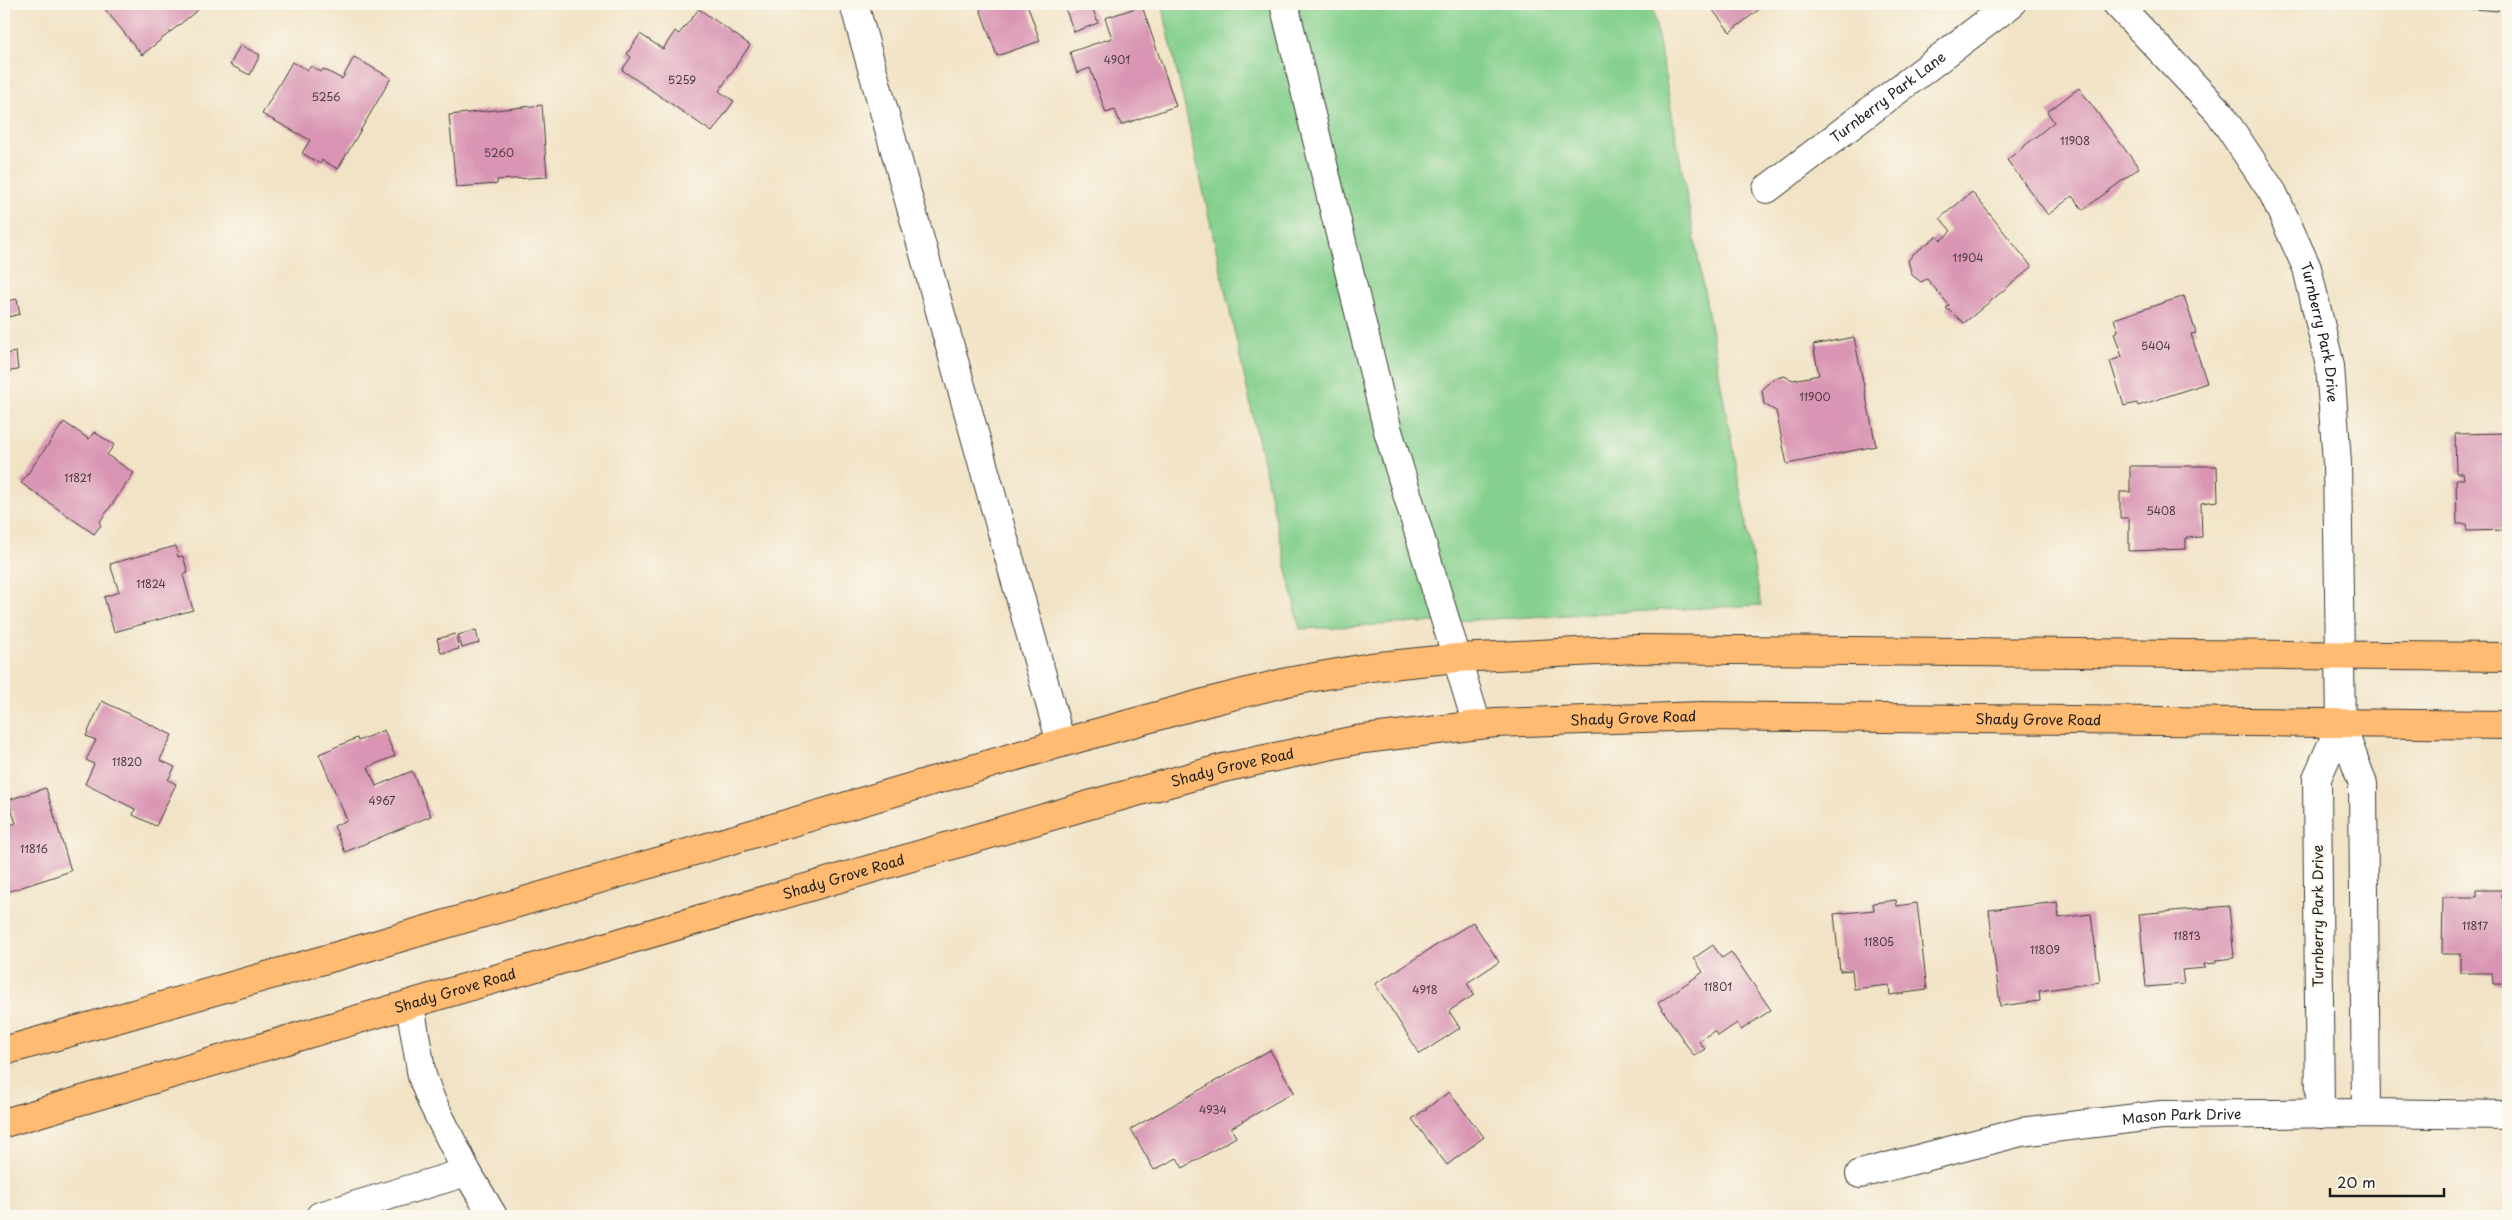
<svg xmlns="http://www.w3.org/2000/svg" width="2512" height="1220" viewBox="0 0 2512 1220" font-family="'Playpen Sans',sans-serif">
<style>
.green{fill:#85d08e;stroke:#507655}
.building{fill:#d995b3}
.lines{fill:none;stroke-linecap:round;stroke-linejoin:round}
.minor-casing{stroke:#3c3a36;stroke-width:30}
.major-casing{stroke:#3c3a36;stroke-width:30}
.minor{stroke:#fff;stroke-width:28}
.major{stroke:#ffbb71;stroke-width:28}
.labels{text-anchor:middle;stroke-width:4;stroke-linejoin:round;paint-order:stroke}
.number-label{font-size:11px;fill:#4b3a42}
.street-label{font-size:14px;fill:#1c1c1c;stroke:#fbf7ec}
</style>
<rect width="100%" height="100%" fill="#fbf7ec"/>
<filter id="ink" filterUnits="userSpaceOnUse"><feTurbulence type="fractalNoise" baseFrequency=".02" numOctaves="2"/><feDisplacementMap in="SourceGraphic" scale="10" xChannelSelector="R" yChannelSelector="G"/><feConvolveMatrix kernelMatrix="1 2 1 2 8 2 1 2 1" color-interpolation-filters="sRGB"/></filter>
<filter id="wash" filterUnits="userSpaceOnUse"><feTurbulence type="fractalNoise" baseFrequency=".0096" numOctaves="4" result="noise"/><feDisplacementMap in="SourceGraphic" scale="20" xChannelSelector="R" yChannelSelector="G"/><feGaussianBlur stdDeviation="1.12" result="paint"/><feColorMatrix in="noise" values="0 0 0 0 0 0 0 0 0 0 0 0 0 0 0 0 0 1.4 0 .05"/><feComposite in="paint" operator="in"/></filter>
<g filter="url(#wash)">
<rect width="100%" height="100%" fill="#f1e3c6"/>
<path class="green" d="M1162 4H1652L1761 605 1300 629Z"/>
<g id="blocks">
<path class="building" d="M111 4H205L142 55 105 9Z
M984 4H1027L1040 41 997 56 979 6Z
M1076 4H1091L1098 23 1074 32 1065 8Z
M1708 4H1766L1730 32Z
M2414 4H2498V11Z
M1142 6 1176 106 1121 125 1115 110 1106 113 1090 68 1077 73 1070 52 1112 38 1105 18Z
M699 9 750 45 719 91 734 101 712 132 622 70 631 57 627 54 640 34 663 49 675 31 679 34Z
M240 45 260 55 250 75 230 65Z
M354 57 391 78 338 169 322 160 320 164 302 153 310 140 262 114 292 62 308 70 311 66 321 72 323 69 342 79Z
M2079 88 2139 168 2083 210 2072 196 2048 215 2007 160 2054 122 2047 112Z
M542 105 547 177 497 180V184L456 187 449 115Z
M1972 192 2032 267 1964 323 1946 308 1949 305 1927 279 1921 282 1912 275 1908 261 1913 254 1937 236 1941 240 1951 231 1940 218Z
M2184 296 2196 333 2191 334 2207 383 2138 406 2137 403 2124 406 2110 361 2122 357 2114 333 2118 331 2114 319Z
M17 299 20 314 4 318V302Z
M1854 337 1876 446 1787 464 1776 411 1764 404 1762 389 1773 379 1784 376 1793 380 1819 375 1813 345Z
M16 352 18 370 4 372V354Z
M64 422 89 439 94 432 114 445 107 455 134 473 99 523 101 525 94 534 21 483Z
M2508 433V530L2467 531 2466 524H2457L2456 479H2464L2463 473H2456L2455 434Z
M2130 466H2217L2218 501 2201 503 2202 537 2186 538V549L2129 551V518H2120V492H2130Z
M176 546 178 557 183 556 188 573 183 575 193 610 114 632 104 597 119 592 110 564Z
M476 630 479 643 462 648 458 635Z
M455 634 459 649 441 653 437 639Z
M102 701 172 735 160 760 175 767 168 780 176 784 156 826 133 815 135 809 85 784 94 764 86 760 96 740 86 736Z
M384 730 395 756 368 767 376 786 412 771 431 816 345 852 334 826 347 820 319 754 357 738 358 741Z
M46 788 71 871 4 893V827L16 823 8 800Z
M2477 890H2502V898H2508V984H2493L2492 973H2460V954H2442L2443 897H2477Z
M1896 900 1897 906 1917 903 1927 990 1890 995 1889 985 1854 989 1852 970 1840 971 1834 914 1874 910 1873 903Z
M2057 902 2059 918 2091 914 2100 982 2039 991 2040 1001 2000 1006 1989 910Z
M2229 906 2234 958 2216 960V963L2204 964 2205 968 2182 970 2184 984 2146 987 2139 914Z
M1473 922 1499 962 1467 983 1474 995 1449 1011 1460 1028 1420 1054 1375 984Z
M1713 945 1722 958 1731 952 1771 1010 1741 1030 1737 1023 1718 1036 1714 1031 1699 1041 1705 1049 1694 1056 1658 1003 1703 972 1694 958Z
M1270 1050 1294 1092 1231 1128 1236 1137 1183 1168 1177 1158 1154 1170 1131 1129Z
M1449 1092 1484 1137 1447 1165 1412 1119Z"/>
</g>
</g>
<g filter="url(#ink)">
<use href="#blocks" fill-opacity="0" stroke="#3c3a36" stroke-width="1"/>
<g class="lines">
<g class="minor-casing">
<g id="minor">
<path d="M854 4 1061 743"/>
<path d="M1284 4 1388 431 1477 725"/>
<path id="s1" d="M2117 4 2219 112 2273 193 2307 268 2330 366 2337 463 2341 724"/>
<path id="s2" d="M1767 189 2011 4"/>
<path d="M410 1005 422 1076 431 1100 467 1172 493 1216"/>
<path d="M2320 1114 2317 778 2341 724 2363 784 2366 1113"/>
<path id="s3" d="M1860 1174 2021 1132 2161 1115 2366 1113 2508 1115"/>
<path d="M320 1216 467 1172"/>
</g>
</g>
<g class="major-casing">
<g id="major">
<path d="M4 1051 351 952 1061 743 1204 703 1287 682 1371 667 1457 658 1636 649 2508 657"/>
<path id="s4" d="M4 1123 1089 805 1223 768 1356 740 1495 723 1702 716 2508 725"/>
</g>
</g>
<use href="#minor" class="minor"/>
<use href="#major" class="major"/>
</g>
</g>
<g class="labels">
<g class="number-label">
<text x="1117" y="64">4901</text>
<text x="682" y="84">5259</text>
<text x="326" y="101">5256</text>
<text x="2075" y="145">11908</text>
<text x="499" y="157">5260</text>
<text x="1968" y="262">11904</text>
<text x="2156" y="350">5404</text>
<text x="1815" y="401">11900</text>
<text x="78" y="482">11821</text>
<text x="2161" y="515">5408</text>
<text x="151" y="588">11824</text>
<text x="127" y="766">11820</text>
<text x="382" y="805">4967</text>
<text x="34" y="853">11816</text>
<text x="2475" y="930">11817</text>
<text x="2187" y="940">11813</text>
<text x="1879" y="946">11805</text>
<text x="2045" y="954">11809</text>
<text x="1718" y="991">11801</text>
<text x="1425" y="994">4918</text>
<text x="1213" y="1114">4934</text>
</g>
<g class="street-label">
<text dy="5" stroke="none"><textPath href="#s2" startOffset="152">Turnberry Park Lane</textPath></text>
<text dy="5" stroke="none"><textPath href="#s1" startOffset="394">Turnberry Park Drive</textPath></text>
<text dy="5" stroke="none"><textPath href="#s4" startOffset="1684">Shady Grove Road</textPath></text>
<text dy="5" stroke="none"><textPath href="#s4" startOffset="2089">Shady Grove Road</textPath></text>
<text dy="5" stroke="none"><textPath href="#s4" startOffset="1279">Shady Grove Road</textPath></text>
<text dy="5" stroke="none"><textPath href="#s4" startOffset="875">Shady Grove Road</textPath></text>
<text transform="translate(2318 916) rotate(-90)" y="5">Turnberry Park Drive</text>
<text dy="5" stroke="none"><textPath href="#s4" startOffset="470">Shady Grove Road</textPath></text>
<text dy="5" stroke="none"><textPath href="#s3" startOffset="328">Mason Park Drive</textPath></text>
</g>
</g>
<rect width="2512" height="1220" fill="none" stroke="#fbf7ec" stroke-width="20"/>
<path d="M2330 1188v8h114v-8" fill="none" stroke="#1c1c1c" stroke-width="2.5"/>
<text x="2337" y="1188" font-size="15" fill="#1c1c1c" stroke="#fbf7ec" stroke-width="4" paint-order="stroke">20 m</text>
</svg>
